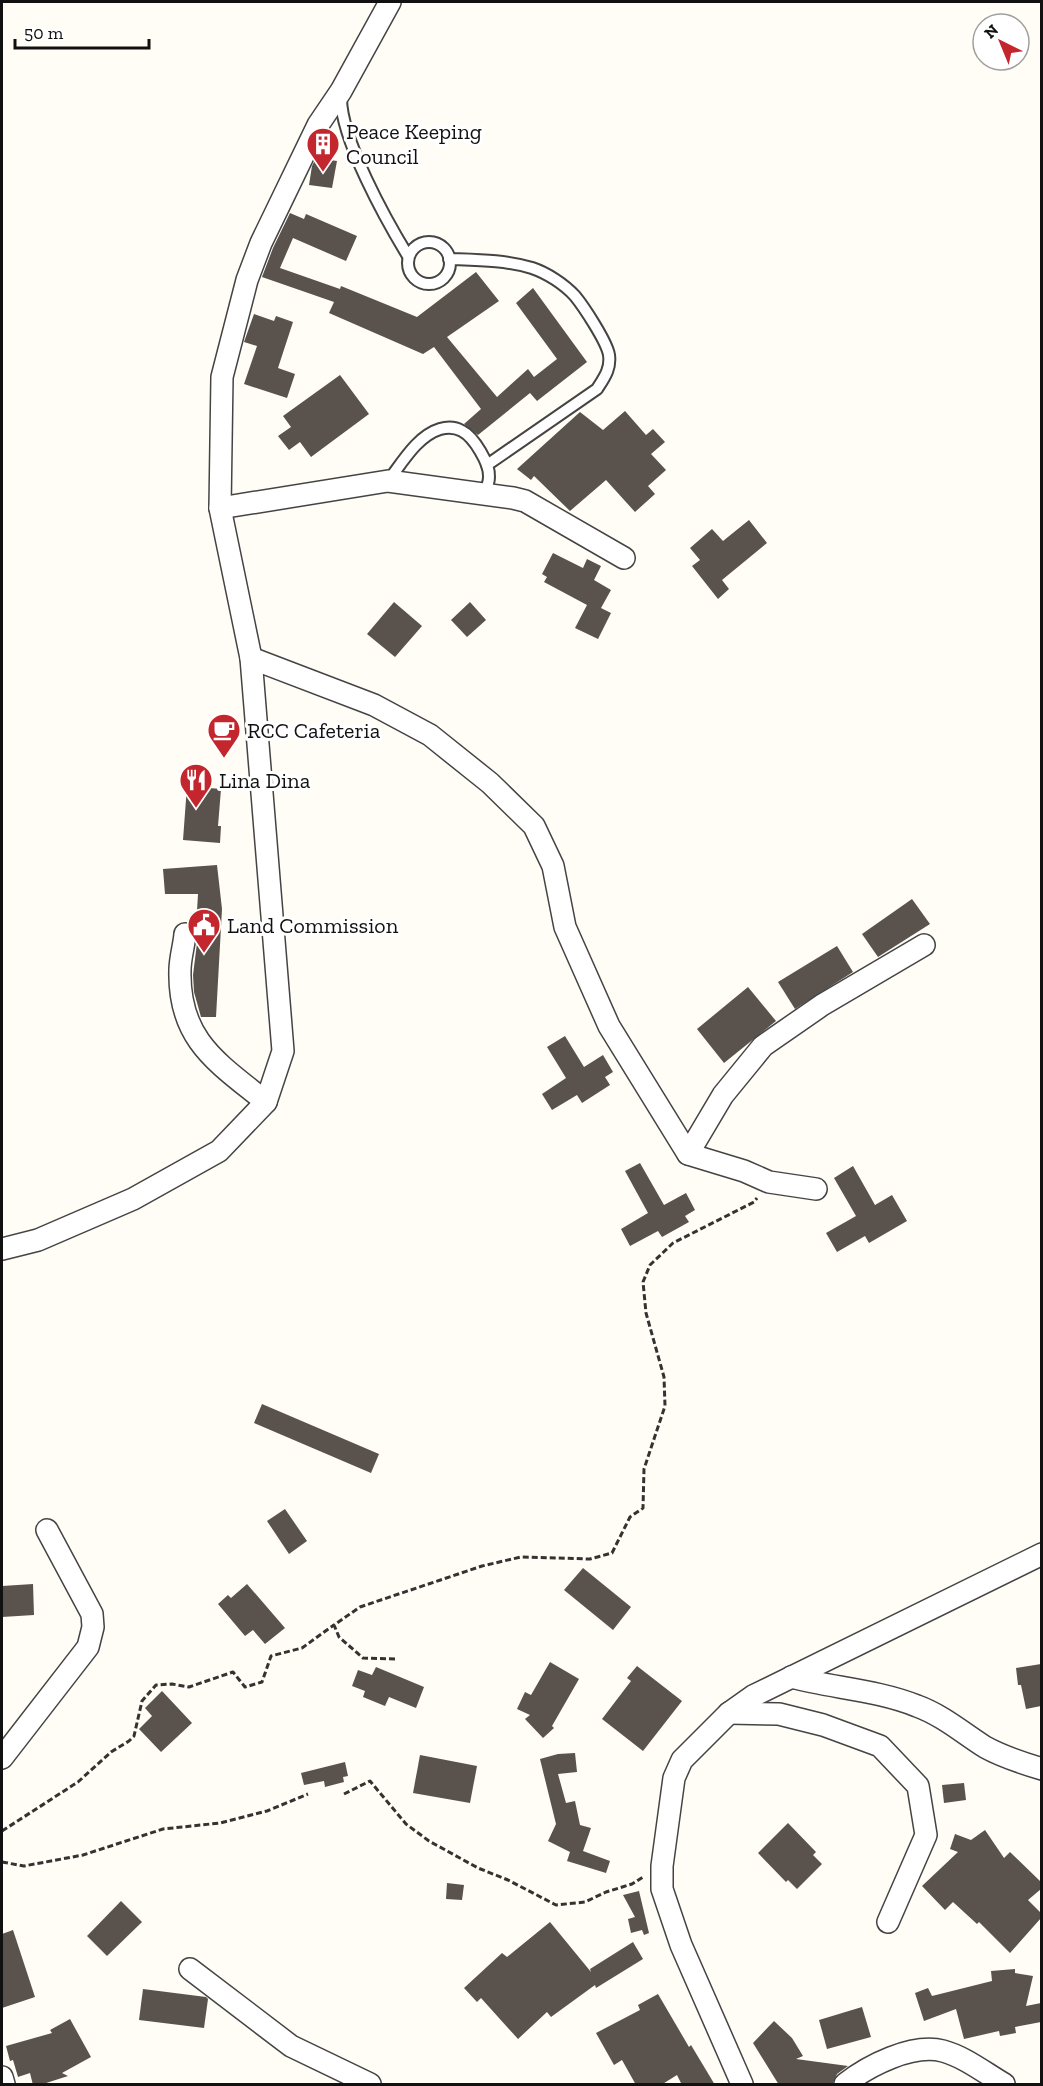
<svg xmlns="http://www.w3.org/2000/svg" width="1043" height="2086" font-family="'Zilla Slab',serif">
<rect width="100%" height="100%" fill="#fffdf5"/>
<!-- building -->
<g fill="#5a524d">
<polygon points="316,158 337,161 332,188 309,185 312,166"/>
<polygon points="290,213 304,219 306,214 357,236 346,261 293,238 280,268 340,289 341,286 417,317 476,272 499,301 447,337 497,397 528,369 534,377 557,359 516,303 533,288 587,362 537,401 530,393 478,435 464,424 481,409 434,347 423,354 329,313 334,302 262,277 273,248"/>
<polygon points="254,314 274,321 276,316 293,322 278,368 295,374 287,398 244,384 257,346 244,342"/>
<polygon points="340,375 369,414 311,457 300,442 289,450 278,436 291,427 283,416"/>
<polygon points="625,411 646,435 653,429 665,442 651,454 666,470 648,486 655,494 635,512 606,480 570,511 534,476 531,480 517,469 580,412 603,430"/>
<polygon points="749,520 767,543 722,580 729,589 718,599 692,566 700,560 690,548 712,529 723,541"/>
<polygon points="553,553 583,568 587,559 601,566 594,580 611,590 601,608 611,613 598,639 575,628 587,605 544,582 547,577 542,574"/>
<polygon points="394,602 422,626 395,657 367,634"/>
<polygon points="470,602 486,620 467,637 451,620"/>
<polygon points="187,786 221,789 218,826 221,826 220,843 183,840"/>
<polygon points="217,865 222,909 216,1017 201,1017 194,992 193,975 198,935 196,928 198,894 165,894 163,869"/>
<polygon points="912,899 930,924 878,957 862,934"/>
<polygon points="837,946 853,972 795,1009 778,982"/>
<polygon points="748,987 776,1021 724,1063 697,1029"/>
<polygon points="565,1036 584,1067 603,1055 613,1072 605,1077 610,1085 582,1103 577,1095 552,1110 542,1094 566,1078 547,1047"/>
<polygon points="640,1163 664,1205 686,1193 695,1210 685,1216 689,1222 662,1237 658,1231 630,1246 621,1229 648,1213 625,1171"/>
<polygon points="853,1166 875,1205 892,1195 907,1221 869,1243 865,1236 837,1252 826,1233 856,1216 834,1178"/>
<polygon points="262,1404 379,1454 371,1473 254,1423"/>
<polygon points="285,1509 307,1541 289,1554 267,1521"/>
<polygon points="583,1568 631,1607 613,1630 564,1590"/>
<polygon points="33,1584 34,1615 2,1617 2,1586"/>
<polygon points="247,1584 285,1628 265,1644 253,1630 245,1636 218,1604 228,1595 231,1598"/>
<polygon points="550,1662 579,1679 552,1726 554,1728 543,1738 525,1719 530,1715 517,1709 525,1692 531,1695"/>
<polygon points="1041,1664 1041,1706 1026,1709 1021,1685 1018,1685 1016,1668"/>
<polygon points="637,1666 682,1701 643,1751 602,1719 631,1681 627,1678"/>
<polygon points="376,1667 424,1687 416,1708 389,1697 385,1706 363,1697 365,1691 352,1686 358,1670 372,1675"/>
<polygon points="162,1691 192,1723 161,1752 139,1729 152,1716 145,1708"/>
<polygon points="575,1753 577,1772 558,1774 566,1803 575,1801 580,1825 591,1828 583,1851 610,1861 606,1873 567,1861 570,1852 548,1841 556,1824 540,1759 558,1754"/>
<polygon points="420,1755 477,1766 470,1803 413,1793"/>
<polygon points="345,1762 348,1776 343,1777 344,1782 325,1787 324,1781 304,1785 301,1773"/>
<polygon points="964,1783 966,1800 944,1803 942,1785"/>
<polygon points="788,1823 816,1852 813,1855 822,1864 797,1889 788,1880 786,1882 758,1853"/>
<polygon points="985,1830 1004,1858 1010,1852 1041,1882 1041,1889 1028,1900 1041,1913 1041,1918 1010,1953 979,1922 977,1924 953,1902 945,1910 922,1886 958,1852 950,1849 955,1834 971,1840"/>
<polygon points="447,1883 464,1885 462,1900 446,1899"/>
<polygon points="639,1891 649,1933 644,1935 642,1930 631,1933 628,1919 635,1917 623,1895"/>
<polygon points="121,1901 142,1922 107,1956 87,1936"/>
<polygon points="550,1922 591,1972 590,1969 633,1942 643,1959 596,1988 595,1985 551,2017 547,2012 518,2039 481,1998 477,2002 464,1988 502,1953 507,1957"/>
<polygon points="13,1930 35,1997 2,2008 2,1934"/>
<polygon points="1015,1969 1015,1973 1033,1976 1026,2006 1041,2003 1041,2022 1015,2027 1016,2033 1000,2036 999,2031 964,2039 956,2009 924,2021 915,1993 928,1988 932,1996 992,1981 991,1971"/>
<polygon points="143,1989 206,1997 208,1999 204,2028 139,2020"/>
<polygon points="658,1994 689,2047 691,2045 715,2085 682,2085 677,2075 661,2085 636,2085 622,2060 614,2065 596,2033 640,2010 638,2005"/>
<polygon points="862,2007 871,2037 827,2049 819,2020"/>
<polygon points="70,2019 91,2057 62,2073 68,2076 40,2085 33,2085 30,2073 18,2077 13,2060 10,2061 6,2046 52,2033 50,2030"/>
<polygon points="774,2021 792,2038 803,2056 796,2059 848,2066 837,2074 832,2085 779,2085 753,2043"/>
</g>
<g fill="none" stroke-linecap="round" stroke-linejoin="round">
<!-- service casing -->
<g stroke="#444" stroke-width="14">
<g id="service">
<path d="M341,98C341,139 386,220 408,256"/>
<circle cx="429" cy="263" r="21"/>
<path d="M449,259C476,260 506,260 532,268C547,273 564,284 575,296C584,307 607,342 609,355C611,369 604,378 597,389L487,465"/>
<path d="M388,481C402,463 417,436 440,429C447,427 455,427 462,431C474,437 490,464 489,477C489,483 486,490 484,495"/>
</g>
</g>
<!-- minor casing -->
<g stroke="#444" stroke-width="24">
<g id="minor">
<polyline points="220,508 388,481 513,498 525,501 624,558"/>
<polyline points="251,658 374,705 430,735 490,783 534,826 553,866 565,927 609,1026 688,1154 744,1171 769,1182 816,1189"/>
<path d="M185,934C184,946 180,958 180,970C178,1040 218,1063 266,1102"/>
<polyline points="688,1154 723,1095 763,1046 822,1005 924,945"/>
<polyline points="2,1249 38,1240 133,1199 219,1151 266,1102 283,1051 251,658 220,508 222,377 247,280 261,243 318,125 341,91 390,2"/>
<path d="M791,1677C833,1688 877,1690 917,1706C942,1715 963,1733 985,1747C1003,1757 1022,1763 1042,1769"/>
<polyline points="729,1713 779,1714 823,1725 880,1746 918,1786 926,1835 888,1922"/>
<polyline points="2,1758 88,1647 93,1627 92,1614 47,1530"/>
<polyline points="190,1969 291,2046 370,2084"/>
<polyline points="2,2077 4,2084"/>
<polyline points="742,2084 681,1945 662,1889 662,1866 674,1778 682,1760 729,1713 753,1696 1042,1554"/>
<path d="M845,2084C868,2066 912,2043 943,2051C965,2057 985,2073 1004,2084"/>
</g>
</g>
<!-- path -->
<g stroke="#333" stroke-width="3" stroke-dasharray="6 3" stroke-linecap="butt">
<polyline points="395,1659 363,1658 339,1637 334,1625 360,1607 482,1566 521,1557 590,1559 612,1553 630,1517 643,1508 644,1469 665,1406 664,1377 646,1313 643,1282 650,1265 673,1243 754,1202 757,1198"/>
<polyline points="344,1794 370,1781 406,1824 429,1841 478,1868 508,1880 556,1905 585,1902 606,1892 632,1884 643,1877"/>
<polyline points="2,1831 78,1782 111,1752 129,1741 134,1736 142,1701 156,1685 172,1684 189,1687 233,1672 245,1687 262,1682 271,1656 302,1648 334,1625"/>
<polyline points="2,1862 24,1866 83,1855 163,1829 220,1823 267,1811 308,1794"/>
</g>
<!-- service -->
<use href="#service" stroke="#fff" stroke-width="10"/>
<!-- minor -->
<use href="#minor" stroke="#fff" stroke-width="21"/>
</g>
<!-- icons -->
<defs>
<g id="building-pin" transform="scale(1.725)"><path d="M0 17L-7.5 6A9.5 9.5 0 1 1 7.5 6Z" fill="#c4262e" stroke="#fff"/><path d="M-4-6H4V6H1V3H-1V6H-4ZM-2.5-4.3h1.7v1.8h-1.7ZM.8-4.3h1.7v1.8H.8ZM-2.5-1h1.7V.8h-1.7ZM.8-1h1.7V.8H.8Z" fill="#fff"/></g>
<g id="cafe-pin" transform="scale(1.725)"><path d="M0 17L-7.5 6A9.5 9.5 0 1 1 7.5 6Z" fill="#c4262e" stroke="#fff"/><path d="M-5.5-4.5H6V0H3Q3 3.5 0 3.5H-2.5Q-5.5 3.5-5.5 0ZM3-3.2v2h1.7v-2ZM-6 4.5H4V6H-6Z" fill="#fff"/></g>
<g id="restaurant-pin" transform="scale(1.725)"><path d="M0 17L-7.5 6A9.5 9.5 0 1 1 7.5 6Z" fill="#c4262e" stroke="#fff"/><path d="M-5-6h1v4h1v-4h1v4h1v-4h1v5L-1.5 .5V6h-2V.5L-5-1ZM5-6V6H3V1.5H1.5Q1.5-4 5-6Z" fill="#fff"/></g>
<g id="civic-pin" transform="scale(1.725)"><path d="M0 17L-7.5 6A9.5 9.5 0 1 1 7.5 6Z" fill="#c4262e" stroke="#fff"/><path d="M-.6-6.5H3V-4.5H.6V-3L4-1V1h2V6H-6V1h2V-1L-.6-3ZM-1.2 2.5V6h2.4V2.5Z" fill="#fff"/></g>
</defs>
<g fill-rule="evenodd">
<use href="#building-pin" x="323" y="144"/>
<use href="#cafe-pin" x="224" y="730"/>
<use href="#restaurant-pin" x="196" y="780"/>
<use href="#civic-pin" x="204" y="925"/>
</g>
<g text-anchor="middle" stroke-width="6" stroke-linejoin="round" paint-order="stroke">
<!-- poi labels -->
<g font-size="22" fill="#111" stroke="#fff" text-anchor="start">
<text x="346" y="139">Peace Keeping<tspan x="346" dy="25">Council</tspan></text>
<text x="247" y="738">RCC Cafeteria</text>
<text x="219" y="788">Lina Dina</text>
<text x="227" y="933">Land Commission</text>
</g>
</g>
<!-- border -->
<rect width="1043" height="2086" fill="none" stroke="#111111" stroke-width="6"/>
<!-- north arrow -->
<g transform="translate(1001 42) rotate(317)"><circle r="28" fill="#ffffff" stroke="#a0a0a0" stroke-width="1.5"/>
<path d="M0-4.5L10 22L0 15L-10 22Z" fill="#c4262e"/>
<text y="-9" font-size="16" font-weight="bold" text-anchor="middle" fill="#111111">N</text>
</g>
<!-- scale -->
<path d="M15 39v9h134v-9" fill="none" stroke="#111111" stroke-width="3"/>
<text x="24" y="39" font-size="18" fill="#111111" stroke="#ffffff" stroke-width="4.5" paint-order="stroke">50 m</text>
</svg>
